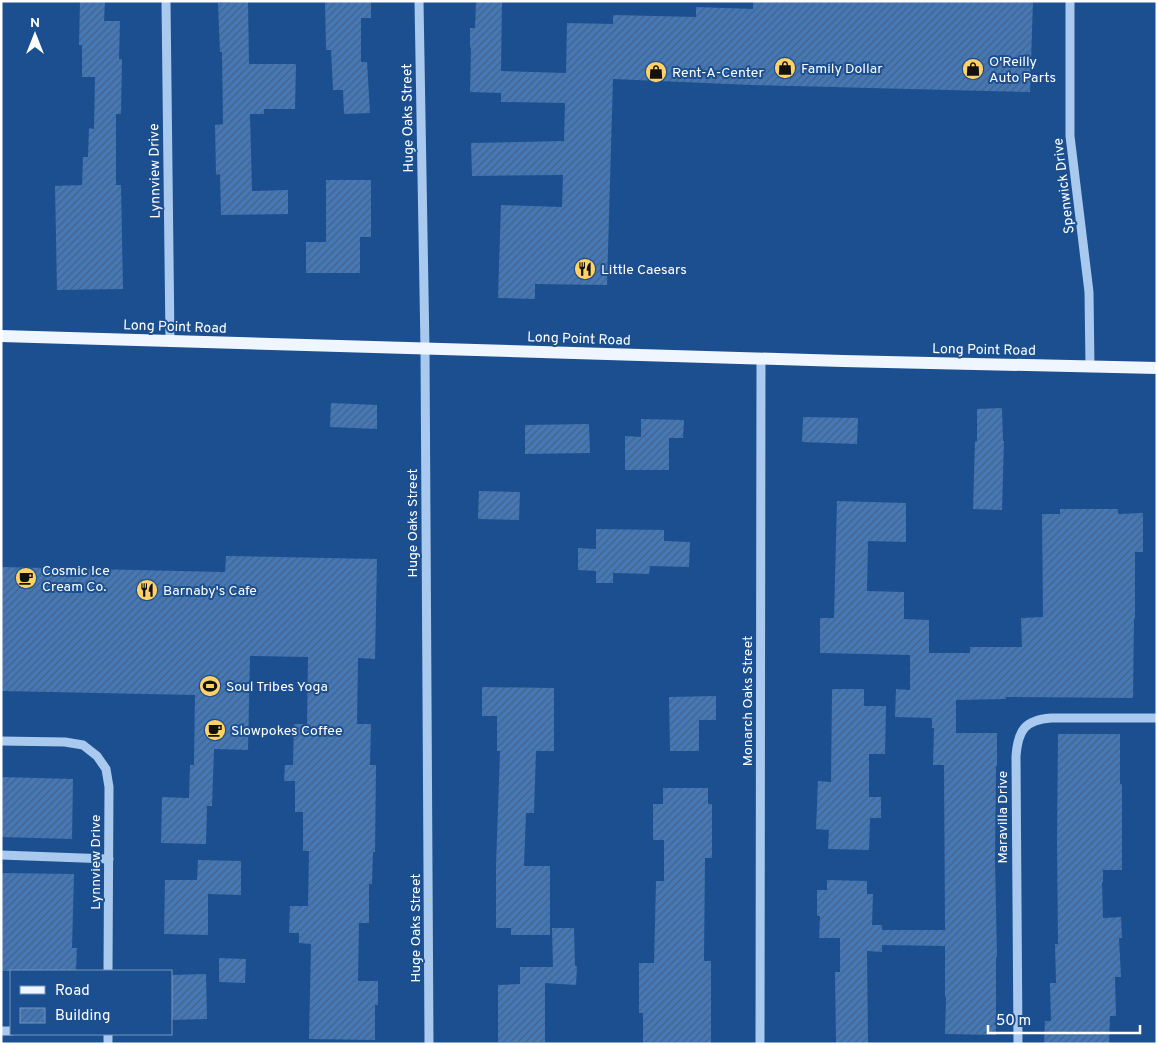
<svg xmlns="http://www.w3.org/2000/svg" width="1158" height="1045" font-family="Overpass,sans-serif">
<defs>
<pattern id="building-hatch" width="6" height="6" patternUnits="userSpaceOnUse" patternTransform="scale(1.25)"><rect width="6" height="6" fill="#4478b7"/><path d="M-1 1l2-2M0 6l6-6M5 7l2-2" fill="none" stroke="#486282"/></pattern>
</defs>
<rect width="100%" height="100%" fill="#1b4f8f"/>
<!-- building -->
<g fill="url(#building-hatch)">
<polygon points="80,1 105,1 104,21 120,21 119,59 122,59 121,114 116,114 116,185 121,185 123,289 57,290 55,186 82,185 83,157 88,157 89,128 94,129 95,77 82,77 82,45 79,45"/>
<polygon points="325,1 371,1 371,18 361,18 361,62 367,62 370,113 344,114 343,90 333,90 331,50 326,50"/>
<polygon points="476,1 502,1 501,71 566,73 567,23 613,24 613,15 696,17 696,7 753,9 753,1 1033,1 1030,92 751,85 613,79 607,285 535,284 535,299 498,298 501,205 562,207 563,175 472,176 471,143 564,141 565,103 501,102 501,93 470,92 471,48 470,48 470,28 475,28"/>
<polygon points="248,2 249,64 296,64 295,109 264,109 264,114 250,114 252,191 288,190 288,214 221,215 220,174 216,175 215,125 223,124 222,52 220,52 218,3"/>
<polygon points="326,180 371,180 371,237 360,237 360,273 306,273 306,242 326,242"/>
<polygon points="331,403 377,405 377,429 330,427"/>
<polygon points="1002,408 1003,441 1004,441 1002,510 973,509 975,441 977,441 977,409"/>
<polygon points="803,417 858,418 857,444 802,442"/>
<polygon points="641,419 684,420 683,438 669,438 669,470 625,470 625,436 641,437"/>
<polygon points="589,424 590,453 525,454 525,425"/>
<polygon points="479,491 520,492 519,520 478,519"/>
<polygon points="837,501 906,503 906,542 868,541 867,591 904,592 904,619 929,620 929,653 970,653 970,647 1022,647 1021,618 1043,617 1042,514 1060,514 1060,509 1118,509 1118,514 1143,513 1143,552 1135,552 1135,618 1134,618 1133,698 1006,697 1006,699 956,700 956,733 997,733 997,766 996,766 995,860 997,957 996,957 996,1035 945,1034 946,997 945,997 945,946 882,945 882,952 867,951 868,1044 836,1044 835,972 840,972 840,938 819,938 820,916 817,916 817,890 827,890 827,880 867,881 867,894 873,894 872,925 882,925 882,930 945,930 944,765 933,765 934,728 932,728 932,718 895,717 896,689 910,690 910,655 820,653 820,618 834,618"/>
<polygon points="596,529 664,530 664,541 690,542 689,567 650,566 649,574 613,573 613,583 596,583 596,571 578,570 578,548 596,549"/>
<polygon points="226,556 377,559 375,659 358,658 357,724 371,724 370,765 376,765 375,852 373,852 372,884 369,884 369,923 359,923 358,981 378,981 378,1005 375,1005 375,1040 309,1039 311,944 299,943 299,933 289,933 290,906 308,906 309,851 303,851 303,812 295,812 295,781 284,781 285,765 293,765 294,724 307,724 308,657 250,656 248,750 214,749 212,806 207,806 206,844 161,843 162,797 189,798 190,765 194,765 195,695 1,691 1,567 225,572"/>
<polygon points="482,687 554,688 554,751 536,751 534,813 526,813 524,866 550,866 550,935 511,935 511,928 496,928 496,866 500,751 497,751 497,716 482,716"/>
<polygon points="832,689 864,689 864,706 886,706 885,754 869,754 869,797 881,797 881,818 870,818 869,850 828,849 829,830 816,829 818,781 831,782"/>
<polygon points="716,696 716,720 699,720 699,751 670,751 669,697"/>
<polygon points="1058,734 1120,734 1120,784 1122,784 1122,870 1103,870 1103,882 1102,882 1103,918 1121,917 1122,938 1119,938 1121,977 1115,977 1116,1016 1110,1016 1109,1044 1044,1044 1045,1021 1051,1021 1050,983 1056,983 1055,944 1058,944 1057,844"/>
<polygon points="1,777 73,779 72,839 1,837"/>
<polygon points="663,788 708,788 708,804 712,804 712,858 705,858 704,961 711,961 711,1044 643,1044 643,1013 639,1013 639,963 654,963 656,881 664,881 664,840 653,840 653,804 663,804"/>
<polygon points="198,860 241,861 241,895 208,894 208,935 164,934 165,880 197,880"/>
<polygon points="1,873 74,874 72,948 77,948 76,971 1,971"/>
<polygon points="552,928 574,928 575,966 577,966 576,985 545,983 545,1042 498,1042 498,985 520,984 520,967 553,967"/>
<polygon points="219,958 246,959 245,983 219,982"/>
<polygon points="206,974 207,1019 171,1020 171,975"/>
</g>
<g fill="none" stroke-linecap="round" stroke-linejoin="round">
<!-- minor -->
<g stroke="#a9c9ee" stroke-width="9">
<polyline points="166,1 170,341"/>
<polyline points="419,1 425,349 429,1044"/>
<polyline points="1070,1 1070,136 1089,292 1090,367"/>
<polyline points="1,741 65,742 83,745 97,756 106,769 109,787 108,971"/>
<polyline points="1,855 109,859"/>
<polyline points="1,1031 11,1031"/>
<polyline points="108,1034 108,1044"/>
<polyline points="760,1044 761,358"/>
<path d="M1018,1044L1016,756C1018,730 1025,720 1051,718H1157"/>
</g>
<!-- major -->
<polyline stroke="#f0f6ff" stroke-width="12" points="1,336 843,361 1157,368"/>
</g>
<!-- icons -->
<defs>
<g id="shop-disc" transform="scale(1.125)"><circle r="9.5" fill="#ffd166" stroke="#1b4f8f"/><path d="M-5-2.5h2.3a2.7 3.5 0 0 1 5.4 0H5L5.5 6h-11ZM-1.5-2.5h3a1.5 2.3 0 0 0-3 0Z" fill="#111"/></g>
<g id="restaurant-disc" transform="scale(1.125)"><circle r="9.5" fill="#ffd166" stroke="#1b4f8f"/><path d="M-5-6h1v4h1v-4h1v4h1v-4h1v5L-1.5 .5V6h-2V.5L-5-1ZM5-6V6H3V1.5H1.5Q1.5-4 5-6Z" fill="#111"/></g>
<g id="cafe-disc" transform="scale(1.125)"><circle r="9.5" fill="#ffd166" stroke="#1b4f8f"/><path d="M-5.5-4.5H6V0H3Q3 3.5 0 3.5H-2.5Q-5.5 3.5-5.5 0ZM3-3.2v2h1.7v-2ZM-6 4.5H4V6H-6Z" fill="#111"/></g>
<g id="stadium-disc" transform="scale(1.125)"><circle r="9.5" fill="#ffd166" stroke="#1b4f8f"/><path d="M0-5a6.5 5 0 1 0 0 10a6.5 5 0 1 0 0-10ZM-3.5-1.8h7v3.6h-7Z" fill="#111"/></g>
</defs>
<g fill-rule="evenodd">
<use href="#shop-disc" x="785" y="68"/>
<use href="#shop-disc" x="973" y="69"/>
<use href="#shop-disc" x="656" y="72"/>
<use href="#restaurant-disc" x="585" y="269"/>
<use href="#cafe-disc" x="26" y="578"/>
<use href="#restaurant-disc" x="147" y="590"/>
<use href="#stadium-disc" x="210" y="686"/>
<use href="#cafe-disc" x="215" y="730"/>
</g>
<g text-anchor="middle" stroke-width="4" stroke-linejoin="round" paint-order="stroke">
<!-- poi labels -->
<g font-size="14" fill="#fff" stroke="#1b4f8f" text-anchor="start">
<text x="989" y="66">O'Reilly<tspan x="989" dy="16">Auto Parts</tspan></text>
<text x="801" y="73">Family Dollar</text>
<text x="672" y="77">Rent-A-Center</text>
<text x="601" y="274">Little Caesars</text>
<text x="42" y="575">Cosmic Ice<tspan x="42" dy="16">Cream Co.</tspan></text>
<text x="163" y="595">Barnaby's Cafe</text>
<text x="226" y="691">Soul Tribes Yoga</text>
<text x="231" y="735">Slowpokes Coffee</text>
</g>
<!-- street labels -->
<g font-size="14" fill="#fff" stroke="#1b4f8f">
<text transform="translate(407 118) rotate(-91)" y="5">Huge Oaks Street</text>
<text transform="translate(154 171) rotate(-91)" y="5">Lynnview Drive</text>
<text transform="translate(1063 186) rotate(-97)" y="5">Spenwick Drive</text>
<text transform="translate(175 326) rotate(2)" y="5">Long Point Road</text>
<text transform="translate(579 338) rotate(2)" y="5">Long Point Road</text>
<text transform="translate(984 349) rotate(1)" y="5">Long Point Road</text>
<text transform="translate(412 523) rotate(-90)" y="5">Huge Oaks Street</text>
<text transform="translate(747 701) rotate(-90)" y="5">Monarch Oaks Street</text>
<text transform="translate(1002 817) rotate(-90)" y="5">Maravilla Drive</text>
<text transform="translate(95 862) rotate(-90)" y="5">Lynnview Drive</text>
<text transform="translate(415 928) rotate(-90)" y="5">Huge Oaks Street</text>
</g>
</g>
<!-- border -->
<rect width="1158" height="1045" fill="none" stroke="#ffffff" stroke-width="5"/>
<!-- legend -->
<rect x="10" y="970" width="162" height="65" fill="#1b4f8f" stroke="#7695bc"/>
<rect x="20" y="986" width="25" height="8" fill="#f0f6ff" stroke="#7695bc"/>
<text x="55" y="995" font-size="15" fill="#ffffff">Road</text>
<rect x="20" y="1008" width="25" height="15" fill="url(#building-hatch)" stroke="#7695bc"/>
<text x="55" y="1020" font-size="15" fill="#ffffff">Building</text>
<!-- north arrow -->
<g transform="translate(35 35)" stroke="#1b4f8f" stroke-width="4" paint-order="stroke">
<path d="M0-4L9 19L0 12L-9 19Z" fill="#ffffff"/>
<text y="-8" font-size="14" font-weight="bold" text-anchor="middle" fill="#ffffff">N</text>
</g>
<!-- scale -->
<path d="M988 1025v8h152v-8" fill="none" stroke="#ffffff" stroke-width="2.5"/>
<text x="996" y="1025" font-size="15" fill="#ffffff" stroke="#1b4f8f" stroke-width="4" paint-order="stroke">50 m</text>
</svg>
